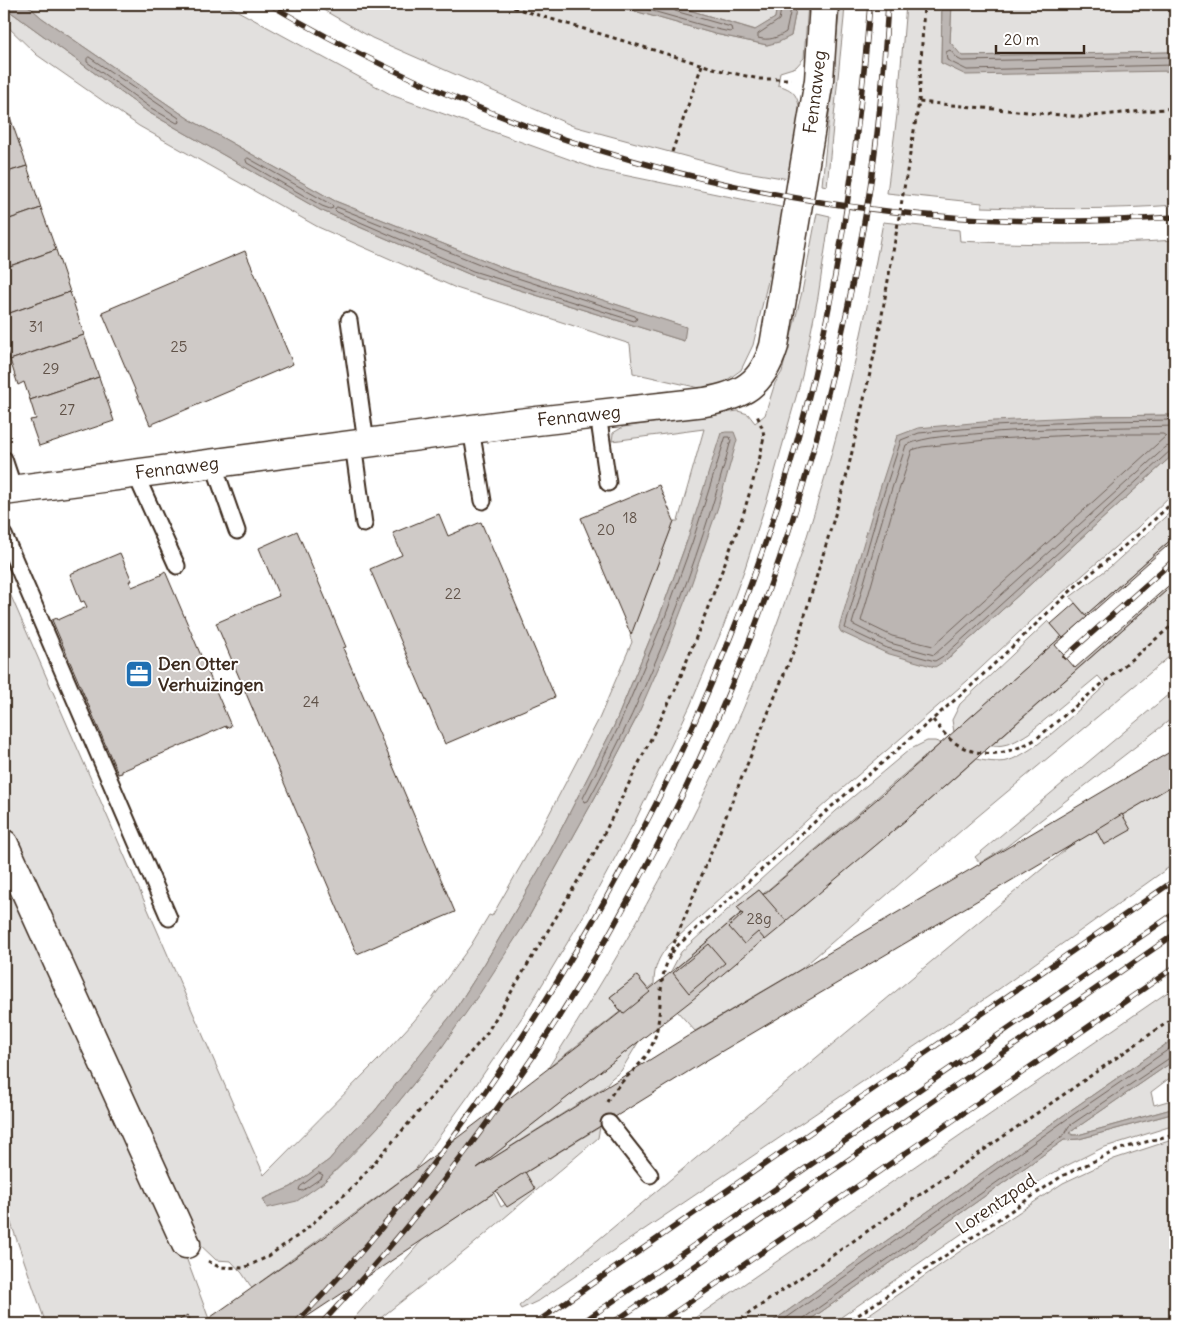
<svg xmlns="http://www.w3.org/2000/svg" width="1179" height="1328" font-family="Delius,sans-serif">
<rect width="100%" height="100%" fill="#fff"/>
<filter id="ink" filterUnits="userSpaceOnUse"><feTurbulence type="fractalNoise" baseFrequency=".02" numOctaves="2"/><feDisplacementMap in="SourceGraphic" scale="10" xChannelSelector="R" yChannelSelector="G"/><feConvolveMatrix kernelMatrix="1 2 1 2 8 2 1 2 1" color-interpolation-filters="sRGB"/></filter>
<g filter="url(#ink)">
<!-- green -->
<g fill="#e2e0de" stroke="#8e857e" fill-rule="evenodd">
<polygon points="26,4 225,4 394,96 599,170 785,208 753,345 741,370 723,383 704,389 633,373 630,344 456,288 318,227 139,126 37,55 4,23 4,7 148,112 320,210 471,275 684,341 685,327 504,268 335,201 189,119 42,18"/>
<path d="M313,4H610L715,34L767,45L791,36L797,4H808L804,58L796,67L780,72L778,85C784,87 791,89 795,95C806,111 798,160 795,180L740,171L573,126L372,38Z"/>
<polygon points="669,4 777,4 775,18 756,30"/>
<polygon points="840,4 845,4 844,18 827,186 822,185"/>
<path d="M906,4H942L941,63L1172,71L1175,68V205C1111,210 1047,209 982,207V203L887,193L897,115Z"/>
<polygon points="952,4 1175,4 1175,56 1171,52 961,56 950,42"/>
<path d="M817,213L830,216L818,297L802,376L767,500L745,568L722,630L690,706L636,819L584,915L525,1013L467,1098L415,1170L252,1288L242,1273L231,1261L216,1260L195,1240L4,824V580L264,1175L379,1059L414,1021L432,999L471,945L489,915L492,916L535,841L599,719L632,642L630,636L674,521H678L704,429L612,441L613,433L623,427L738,411L748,414L755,423L765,415L775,383L782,372L802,292ZM687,541L637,717L599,790L526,922L435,1057L379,1126L348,1159L324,1182L263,1199L291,1187L329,1160L354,1130L374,1112L453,1013L485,963L551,849L614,726L660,615Z"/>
<path d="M883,222L959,230L960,241C1032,245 1103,245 1175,240V415L1096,416L948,659L1175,453V491L1137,528L1045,608L967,681L828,801L668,946C658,958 654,968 654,984L648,989L637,976L610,997L621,1011L548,1068C627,946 698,818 754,683C814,535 856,379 883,222Z"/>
<polygon points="1175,508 1175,536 1086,615 1070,597 1110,567"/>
<path d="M1175,583V652L977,817L801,969L695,1031L677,1011L919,809L976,759C985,761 997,763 1007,761C1036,753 1082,706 1106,685L1098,676L1029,733C1015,742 1008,746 991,746Z"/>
<polygon points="1048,621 1062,636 954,732 952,720 960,704"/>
<polygon points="1175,689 1175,716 1006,847 980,863 975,857"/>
<polygon points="927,741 935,741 941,743 763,894 759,890 737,907 742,912 670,973 681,952 836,811 909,750"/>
<polygon points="1175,784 1175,863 992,994 540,1300 521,1309 519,1306 1072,844"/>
<polygon points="4,875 187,1260 209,1319 201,1324 46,1324 4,1203"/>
<polygon points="1175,987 1175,1038 1071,1110 769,1324 686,1324"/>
<polygon points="639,1041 621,1071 612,1078 603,1088 477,1168"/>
<polygon points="1175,1060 1175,1074 1151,1092 1154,1105 1175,1099 1175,1108 1078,1135 1073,1135 1069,1133"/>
<polygon points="1175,1113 1175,1125 1102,1148 1060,1169 1025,1190 831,1324 804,1324 1064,1140 1079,1139"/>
<polygon points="600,1127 598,1138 469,1248 373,1324 349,1324 424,1238 494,1193 501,1207 528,1190 520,1176"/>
<polygon points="1175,1139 1175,1324 855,1324 959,1252 1063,1183 1114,1159"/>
</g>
<!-- water -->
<g fill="#bcb6b3" stroke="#887e77">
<polygon points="4,4 26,4 42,18 189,119 335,201 504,268 686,327 684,341 471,275 320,210 148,112 4,7"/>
<polygon points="610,4 669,4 755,30 775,18 777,4 797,4 791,36 779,42 767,45 715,34"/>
<polygon points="942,4 952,4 950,42 962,56 1171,52 1175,56 1175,68 1172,71 966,75 941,63"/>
<polygon points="1175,415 1175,453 948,659 935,667 886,653 841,632 839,628 874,507 897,436 918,428 994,421 1096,416"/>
<polygon points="726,432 734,432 737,440 718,507 690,588 667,648 637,717 599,790 526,922 480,993 435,1057 379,1126 324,1182 297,1201 267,1208 263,1199 291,1187 329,1160 354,1130 374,1112 424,1049 453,1013 485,963 551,849 614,726 660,615 687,541 721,433"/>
<polygon points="1175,1038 1175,1060 1069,1133 1073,1135 1078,1135 1175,1108 1175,1113 1079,1139 1064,1140 804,1324 769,1324 1071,1110"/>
</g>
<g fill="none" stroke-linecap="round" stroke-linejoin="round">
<!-- shore -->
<g stroke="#6f625a" stroke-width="1">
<polyline points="628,4 716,29 730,32 732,31 731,27 675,11 672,8 671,4"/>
<path d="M782,4L779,20L758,34V38C769,41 777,38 786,32L792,4"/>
<polygon points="89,57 179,118 180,122 177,123 151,108 87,62 87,59"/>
<polyline points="1175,59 1168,57 962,61 958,59 950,50 946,52 947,60 967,70 1175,65"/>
<polygon points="248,158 332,205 333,208 330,209 322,206 247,163 246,160"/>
<polygon points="337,207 502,273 635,316 637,319 634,321 473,271 337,212 335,210"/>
<polyline points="1175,420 1096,421 994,426 919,433 901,440 879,508 845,628 887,648 935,661 945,655 1170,451 1175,450"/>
<path d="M1175,426C1108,428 1041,427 974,434C951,436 928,436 906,445L885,510L852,624L890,643L934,655L1166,447L1175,444"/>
<polygon points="1097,434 1163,434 1166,436 933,646 892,636 861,621 892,512 912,450 922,447 995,439"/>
<path d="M726,437H730L731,440C698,565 650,688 588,801L584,802L583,798L618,728L665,617L692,543Z"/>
<polygon points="319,1173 323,1175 321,1178 302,1191 299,1190 300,1187"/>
<polyline points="778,1324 1074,1114 1175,1045"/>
<polyline points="802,1324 804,1318 1064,1135 1069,1126 1171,1057 1175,1056"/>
</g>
</g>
<!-- building -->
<g fill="#cfcac7" stroke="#3b2a1e">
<polygon points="4,98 12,123 4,126"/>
<polygon points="12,123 27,166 4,173 4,126"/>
<polygon points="27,166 41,208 4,221 4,173"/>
<polygon points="41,208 56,250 4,268 4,221"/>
<polygon points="56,250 70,292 4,315 4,268"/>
<polygon points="245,251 293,364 150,425 102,312"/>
<polygon points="70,292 84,335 10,360 4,343 4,335 7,334 4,324 4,315"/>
<polygon points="84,335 99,377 30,400 24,382 18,385 10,360"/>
<polygon points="99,377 114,421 39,446 30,420 36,419 30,400"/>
<polygon points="659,485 674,521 631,635 581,518"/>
<polygon points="439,514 448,536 481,522 555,697 445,744 370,569 402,555 393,533"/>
<polygon points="297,531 346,647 343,648 455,912 357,954 216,623 279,596 259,548"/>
<polygon points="1175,536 1175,539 1055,645 1075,668 1175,580 1175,583 919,809 692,1000 477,1168 691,1034 1175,749 1175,784 707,1060 510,1182 296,1324 201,1324 336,1229 423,1164 579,1045 670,973 896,783"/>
<polygon points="120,553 132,581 129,581 132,587 161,575 161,574 165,571 231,726 226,728 226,726 122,771 122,773 118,774 52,620 57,618 58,620 87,607 84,601 81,602 70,574"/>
<polygon points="1075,603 1087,617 1063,638 1051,624"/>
<polygon points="1122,814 1131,830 1104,845 1096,830"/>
<polygon points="759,890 787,922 765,940 758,932 744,944 729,927 743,914 737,907"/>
<polygon points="709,944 725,963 689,993 673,973"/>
<polygon points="637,976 650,992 623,1014 610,997"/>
<polygon points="525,1172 535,1189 507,1207 496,1191"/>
<polygon points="187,1315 194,1324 174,1324"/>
</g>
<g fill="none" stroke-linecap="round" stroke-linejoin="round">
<!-- service casing -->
<g stroke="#3b2a1e" stroke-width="19">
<g id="service">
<polyline points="349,320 366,443"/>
<polyline points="598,414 608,483"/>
<polyline points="471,429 483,501"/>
<polyline points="353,444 364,524"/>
<polyline points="4,459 14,489"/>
<polyline points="213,463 237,531"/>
<polyline points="135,473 177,566"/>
<polyline points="4,535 169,918"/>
<polyline points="609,1123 650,1175"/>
</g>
</g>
<!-- minor casing -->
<g stroke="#3b2a1e" stroke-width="31">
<g id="minor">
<path d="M4,491L510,424L705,402C743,395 762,385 774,346L819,80L824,4"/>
<polyline points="4,844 186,1244"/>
</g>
</g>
<!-- path -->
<g stroke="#3b2a1e" stroke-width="3" stroke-dasharray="4 4" stroke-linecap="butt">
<polyline points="506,4 518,9 723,71 760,79 791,79"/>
<polyline points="919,102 924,4"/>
<polyline points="672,152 702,65"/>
<path d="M933,720C938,726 944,734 951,740C978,761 1009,755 1036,739L1175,623"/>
<polyline points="668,958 796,645 846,478 878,338 919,102 1082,117 1175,108"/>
<path d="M607,1102C620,1077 644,1068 654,1040C665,1007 654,976 676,947L831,807L971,686L1077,585L1140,533L1175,500"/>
<polyline points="208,1261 219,1267 244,1268 267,1257 303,1232 352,1188 485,1036 595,852 676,688 714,592 743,515 759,461 764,437 763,430 757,415"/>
<polyline points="734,1324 1175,1017"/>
<polyline points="845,1324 1062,1176 1120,1149 1175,1134"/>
</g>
<!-- service -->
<use href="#service" stroke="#fff" stroke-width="15"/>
<!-- minor -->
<use href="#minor" stroke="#fff" stroke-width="28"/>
<!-- rail casing -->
<g stroke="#3b2a1e" stroke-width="5.5">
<g id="rail">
<path d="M269,4C541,165 861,240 1175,217"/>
<polyline points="1065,657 1175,559"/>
<path d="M295,1324C405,1211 498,1083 578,947C683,769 765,577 814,376C843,253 860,129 870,4"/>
<path d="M321,1324C542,1088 708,798 802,489C831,392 852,294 869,194C879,131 884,67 888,4"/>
<polyline points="534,1324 1175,880"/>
<polyline points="580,1324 1175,913"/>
<polyline points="611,1324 1175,934"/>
<polyline points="658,1324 1175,967"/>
</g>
</g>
<!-- rail -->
<use href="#rail" stroke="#fff" stroke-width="4" stroke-dasharray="11" stroke-linecap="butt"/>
</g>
</g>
<!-- icons -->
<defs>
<g id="office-square" transform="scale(1.4375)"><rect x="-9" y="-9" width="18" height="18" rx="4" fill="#1f6fb2" stroke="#fff"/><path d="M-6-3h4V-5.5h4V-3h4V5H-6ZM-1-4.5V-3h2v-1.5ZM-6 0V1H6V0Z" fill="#fff"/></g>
</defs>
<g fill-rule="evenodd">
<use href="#office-square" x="139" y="674"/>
</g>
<g text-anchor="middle" stroke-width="4" stroke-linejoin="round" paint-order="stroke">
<!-- number labels -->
<g font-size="15" fill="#605248">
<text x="36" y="332">31</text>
<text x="179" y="352">25</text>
<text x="51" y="374">29</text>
<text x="67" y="415">27</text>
<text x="630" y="523">18</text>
<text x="606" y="535">20</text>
<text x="453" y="599">22</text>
<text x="311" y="707">24</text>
<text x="759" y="924">28g</text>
</g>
<!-- street labels -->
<g font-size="18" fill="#3b2a1e" stroke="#fff">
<text transform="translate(815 92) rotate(-83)" y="6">Fennaweg</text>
<text transform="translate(579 416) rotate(-6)" y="6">Fennaweg</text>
<text transform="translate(177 468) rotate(-7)" y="6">Fennaweg</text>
<text transform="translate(996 1204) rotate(-34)" y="6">Lorentzpad</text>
</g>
<!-- poi labels -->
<g font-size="18" font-weight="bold" fill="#3b2a1e" stroke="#fff" text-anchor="start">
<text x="158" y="670">Den Otter<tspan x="158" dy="21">Verhuizingen</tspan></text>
</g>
</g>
<!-- margin -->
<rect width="1179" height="1328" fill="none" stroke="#fff" stroke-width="20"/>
<rect x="10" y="10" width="1159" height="1308" fill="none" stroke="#3b2a1e" stroke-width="2" filter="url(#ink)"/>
<!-- scale -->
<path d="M996 45v8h88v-8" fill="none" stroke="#3b2a1e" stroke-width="2.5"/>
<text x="1004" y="45" font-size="15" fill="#3b2a1e" stroke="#ffffff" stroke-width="4" paint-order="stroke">20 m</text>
</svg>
